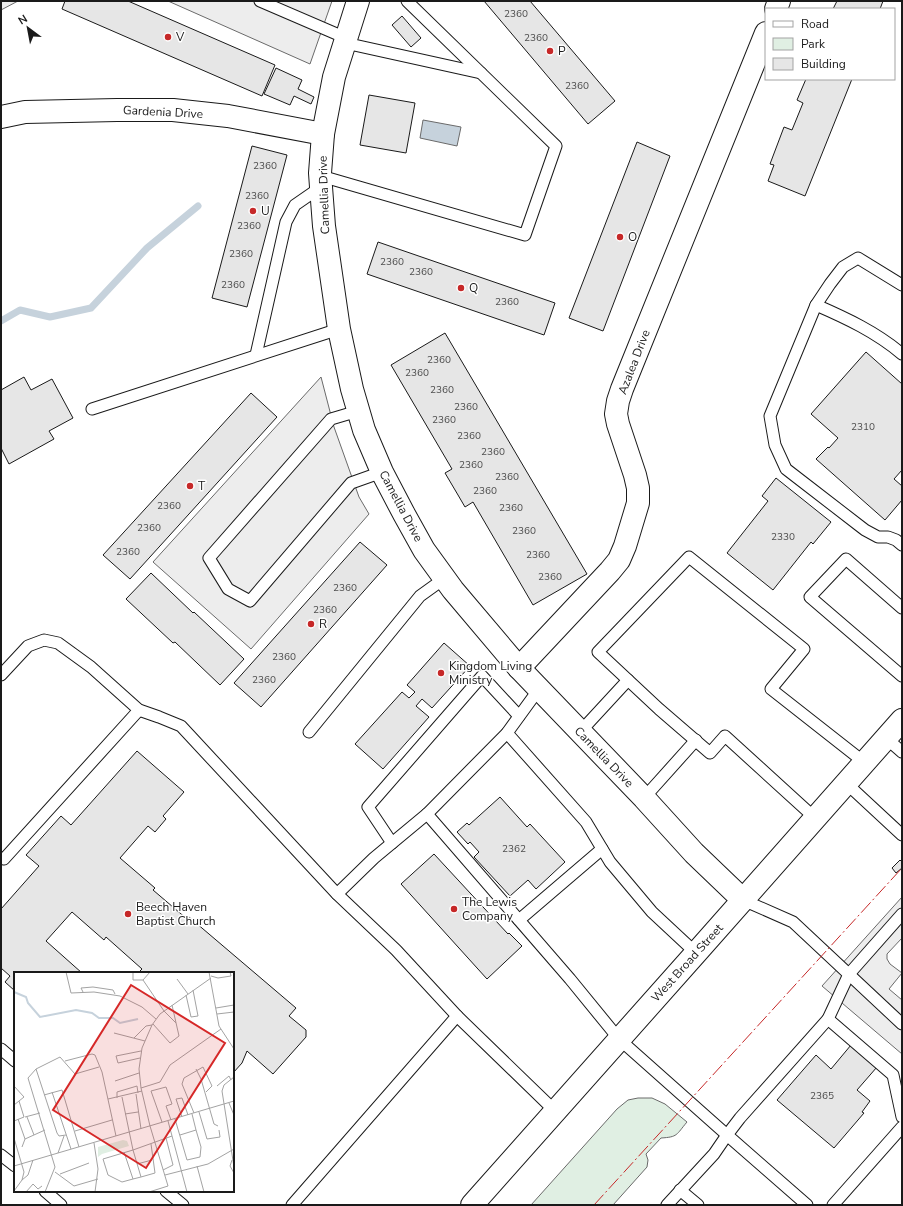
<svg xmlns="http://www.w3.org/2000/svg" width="903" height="1206" font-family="'Nunito Sans',sans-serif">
<rect width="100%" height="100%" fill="#fff"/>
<!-- green -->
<path fill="#e0efe3" stroke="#6a6a6a" d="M638,1098H652L665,1104L687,1122C676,1135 678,1137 661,1138L646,1154L648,1160L647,1167L613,1205H531L617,1109L628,1100Z"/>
<!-- parking -->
<g fill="#ededed" stroke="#6a6a6a">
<polygon points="1,1 18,1 1,10"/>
<polygon points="168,1 332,1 310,64"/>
<polygon points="321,377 334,427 359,497 369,514 251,649 153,562"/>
<polygon points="902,897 902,938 887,954 887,959 890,964 902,973 889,989 902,1000 902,1054 822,986"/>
</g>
<!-- water -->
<polygon fill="#c6d2dc" stroke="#6a6a6a" points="423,120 461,127 457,146 420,138"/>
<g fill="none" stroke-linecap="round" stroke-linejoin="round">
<!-- stream -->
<polyline stroke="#c6d2dc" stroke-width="7" points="1,321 20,310 50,317 91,308 147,248 198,206"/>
</g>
<!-- building -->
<g fill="#e6e6e6" stroke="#1a1a1a">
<polygon points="65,1 128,1 275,65 262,96 62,9"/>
<polygon points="484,1 530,1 615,101 588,124"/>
<polygon points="837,1 883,1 880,9 833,9"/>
<polygon points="402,16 421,38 411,47 392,25"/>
<polygon points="276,68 302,80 298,89 314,97 311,104 294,96 290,105 264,94"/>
<polygon points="806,79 852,79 805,196 768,181 774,165 770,164 784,127 792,130 803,103 797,100"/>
<polygon points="369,95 415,103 406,153 360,145"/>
<polygon points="637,142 670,156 603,331 569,318"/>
<polygon points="252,146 287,155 247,307 212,298"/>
<polygon points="378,242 555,303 544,335 367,274"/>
<polygon points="445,333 587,574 533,605 473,502 465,507 458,495 445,473 452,469 391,365"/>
<polygon points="866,352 902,384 902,470 894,479 902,486 902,500 885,520 816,459 828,447 829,448 838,438 811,414"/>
<polygon points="24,377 31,390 52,379 73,418 49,431 54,439 9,464 1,448 1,390"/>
<polygon points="251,393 277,417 130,579 103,555"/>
<polygon points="776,478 831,522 813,544 811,542 773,590 727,553 768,501 762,496"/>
<polygon points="360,542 387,565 261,707 234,683"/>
<polygon points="151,573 193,613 194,612 244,659 220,685 175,642 173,643 126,599"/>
<polygon points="444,643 470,666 432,708 422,699 416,706 429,717 383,769 355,744 402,692 409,698 415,692 407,685"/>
<polygon points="137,751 184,792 163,816 166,819 155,832 148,826 120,858 155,888 153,890 187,919 189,917 296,1008 289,1016 306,1030 306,1037 273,1074 247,1051 242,1063 233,1073 233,973 138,973 142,969 106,937 104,940 72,912 46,941 82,973 15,973 15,991 5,982 10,976 1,968 1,909 39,866 26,855 61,816 71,825"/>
<polygon points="500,797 527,827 530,824 565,862 536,889 528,880 510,896 474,857 479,852 470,842 468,844 457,832 467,823 469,825"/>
<polygon points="434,854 508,934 509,933 522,946 487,979 401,884"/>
<polygon points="900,860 902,862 902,868 896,873 892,868"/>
<polygon points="851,1045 877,1067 857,1090 870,1101 862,1112 864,1113 834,1148 777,1100 816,1055 831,1069"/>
</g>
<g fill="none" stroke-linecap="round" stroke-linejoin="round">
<!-- service casing -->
<g stroke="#1a1a1a" stroke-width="13">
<g id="service">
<polyline points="260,1 346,38"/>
<polyline points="345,43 481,73"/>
<polyline points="321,176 525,235 556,146 407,1"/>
<polyline points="902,285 858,258 843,267 830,284 816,305 770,416 775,445 786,469 865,530 878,537 888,537 896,540 902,545"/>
<path d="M816,305C846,318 876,332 902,354"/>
<polyline points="256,355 286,222 295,205 321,187"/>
<polyline points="92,409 339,329"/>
<polyline points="358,411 331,419 209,558 228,589 250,601 351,483 382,472"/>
<polyline points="902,608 846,559 810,597 902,676"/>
<polyline points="1,675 28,646 44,640 58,643 91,667 139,710 159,717 181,726 337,894 396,950 457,1016 555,1111"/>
<polyline points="309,732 420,596 445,578"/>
<polyline points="580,732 628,680"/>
<polyline points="507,733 586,822 610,862 652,912 696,953"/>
<polyline points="886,738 902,752"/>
<polyline points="846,783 902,835"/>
<polyline points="644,798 696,740"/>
<polyline points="427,814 570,979 619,1039 727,1135 740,1118 828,1019 849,974 902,914"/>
<polyline points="815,818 725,736 710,753 659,709 598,652 689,557 804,649 771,689 864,762"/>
<polyline points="392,843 368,807 482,676 519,716"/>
<polyline points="1,858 4,859 139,710"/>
<polyline points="337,894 374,858 427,814 507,733 539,689"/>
<polyline points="743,900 793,922 902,1024"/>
<polyline points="519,920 602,849"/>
<polyline points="828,1019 893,1075 902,1117"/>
<polyline points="1,1049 15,1061"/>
<polyline points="1,1155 15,1166"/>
<polyline points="680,1190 698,1205"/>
<polyline points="45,1191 61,1205"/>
<polyline points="166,1191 183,1205"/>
<polyline points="292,1205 457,1016"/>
<polyline points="667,1205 714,1154 727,1135 807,1205"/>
<polyline points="833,1205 902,1127"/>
</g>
</g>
<!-- minor casing -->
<g stroke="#1a1a1a" stroke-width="24">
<g id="minor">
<polyline points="358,1 334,77 323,134 320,173 321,187 324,226 339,329 352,389 364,430 382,472 404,514 424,550 453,590 519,668 644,798 694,853 743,900"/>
<polyline points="776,9 779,1"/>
<polyline points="1,117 25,112 117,110 173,110 228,116 323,134"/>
<polyline points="519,668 610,571 619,560 625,546 638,503 638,488 635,475 618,424 616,414 618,401 622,389 766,33"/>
</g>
</g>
<!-- primary casing -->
<g stroke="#1a1a1a" stroke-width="24">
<polyline id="primary" points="472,1205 696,953 902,720"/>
</g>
<!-- service -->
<use href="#service" stroke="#fff" stroke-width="11"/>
<!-- minor -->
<use href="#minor" stroke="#fff" stroke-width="22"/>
<!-- primary -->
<use href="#primary" stroke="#fff" stroke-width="22"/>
<!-- power -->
<polyline stroke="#c62828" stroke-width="1" stroke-dasharray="14 3 2 3" stroke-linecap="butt" points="594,1205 902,868"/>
</g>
<!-- markers -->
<g fill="#c62828" stroke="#fff" stroke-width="1.5">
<circle cx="168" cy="37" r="4"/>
<circle cx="550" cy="51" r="4"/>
<circle cx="253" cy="211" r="4"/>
<circle cx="620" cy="237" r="4"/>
<circle cx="461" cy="288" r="4"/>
<circle cx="190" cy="486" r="4"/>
<circle cx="311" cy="624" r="4"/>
<circle cx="441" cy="673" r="4"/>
<circle cx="454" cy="909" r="4"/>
<circle cx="128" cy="914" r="4"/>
</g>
<g text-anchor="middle" stroke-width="3" stroke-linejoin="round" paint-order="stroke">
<!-- number labels -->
<g font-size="10" fill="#4d4d4d">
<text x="516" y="17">2360</text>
<text x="536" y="41">2360</text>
<text x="577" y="89">2360</text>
<text x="265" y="169">2360</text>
<text x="257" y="199">2360</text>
<text x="249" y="229">2360</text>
<text x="241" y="257">2360</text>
<text x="392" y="265">2360</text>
<text x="421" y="275">2360</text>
<text x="233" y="288">2360</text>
<text x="507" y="305">2360</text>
<text x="439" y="363">2360</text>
<text x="417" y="376">2360</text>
<text x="442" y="393">2360</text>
<text x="466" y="410">2360</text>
<text x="444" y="423">2360</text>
<text x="863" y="430">2310</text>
<text x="469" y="439">2360</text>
<text x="493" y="455">2360</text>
<text x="471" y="468">2360</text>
<text x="507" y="480">2360</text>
<text x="485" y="494">2360</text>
<text x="169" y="509">2360</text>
<text x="511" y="511">2360</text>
<text x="149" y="531">2360</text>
<text x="524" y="534">2360</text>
<text x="783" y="540">2330</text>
<text x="128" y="555">2360</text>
<text x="538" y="558">2360</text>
<text x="550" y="580">2360</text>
<text x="345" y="591">2360</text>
<text x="325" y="613">2360</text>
<text x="284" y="660">2360</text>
<text x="264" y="683">2360</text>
<text x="514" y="852">2362</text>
<text x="822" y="1099">2365</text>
</g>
<!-- poi labels -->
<g font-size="12" fill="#1a1a1a" stroke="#fff" text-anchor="start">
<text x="176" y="41">V</text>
<text x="558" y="55">P</text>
<text x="261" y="215">U</text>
<text x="628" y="241">O</text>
<text x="469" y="292">Q</text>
<text x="198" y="490">T</text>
<text x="319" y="628">R</text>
<text x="449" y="670">Kingdom Living<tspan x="449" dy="14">Ministry</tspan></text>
<text x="462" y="906">The Lewis<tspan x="462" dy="14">Company</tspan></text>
<text x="136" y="911">Beech Haven<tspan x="136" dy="14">Baptist Church</tspan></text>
</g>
<!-- street labels -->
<g font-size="12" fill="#1a1a1a" stroke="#fff">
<text transform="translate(163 112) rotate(3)" y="4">Gardenia Drive</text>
<text transform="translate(324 195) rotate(-92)" y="4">Camellia Drive</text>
<text transform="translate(634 362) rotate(-69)" y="4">Azalea Drive</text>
<text transform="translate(401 506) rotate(62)" y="4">Camellia Drive</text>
<text transform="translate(604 757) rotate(46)" y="4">Camellia Drive</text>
<text transform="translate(687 963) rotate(-48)" y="4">West Broad Street</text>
</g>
</g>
<!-- overview -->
<g transform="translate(14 972)">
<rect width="220" height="220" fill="#fff"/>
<path d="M109,168L113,169L115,174L88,182L84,185V175Z" fill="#e0efe3"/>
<path fill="none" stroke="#c6d2dc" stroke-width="2" d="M0,20L12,25L14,31L26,45L62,38L78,41L85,46H99L106,51L124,47"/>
<path fill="none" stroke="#a3a3a3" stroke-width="1" d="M52,0L57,21L80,20L106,24L128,35L142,47M119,0V8H129L136,0M195,0L205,54L220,77M197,4L204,6L217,4L216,0M163,7L174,22M129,8L150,39M69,20L67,16L79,15L99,18L101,22M172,23L177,45L184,44L179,18M202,36L220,33M150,39L162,51M203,42L220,40M139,52L156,71L165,64L158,33M100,61L131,69M120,66L132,54L138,53M126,86L104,91L102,84L127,79M51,89L78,82L81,83L88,100L102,164M22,97L46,85L61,102L85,95M182,97L187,107L200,152L204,154M220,105L210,113L208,119L220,195M101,109L125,101M0,114L10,125L0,133M203,114L215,104L217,108M127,116L146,110L156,93L207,57M38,120L57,177M122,122L127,157M30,123L48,118L65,175M108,125L119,178L158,164M103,126V120L123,114L124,121M94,127L128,119M215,131L220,143M185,140L193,167L206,165L205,158M180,141L168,112L170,106L189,95L198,114L192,120M111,142L124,140M11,145L26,141M13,145L20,163M168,145L162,127L168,126L174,143M4,147L11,167M161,147L173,188L186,185L187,175L182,158M0,149L10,145L5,129M154,149L173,220M148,150L137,119L152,115L158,132L152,134L157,148M61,159L98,148M166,163L182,158L178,142M0,166L10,200L8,208L0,219M80,171L84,197L81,220M8,175L11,167L31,158M110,180L119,207M44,181L50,164M218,188L216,194L220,201M123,192L138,188M0,194L220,129M183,194L190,220M149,198L159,193L152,166M41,200L60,214L84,207M46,202L75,191M151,203L194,192L220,177M127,205L119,178L89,187L94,203L108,210L119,207L127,205L141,201L137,172M8,208L14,203L19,188M12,220L19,212L24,217L28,214M31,220L41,195L14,106L22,97L43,161L45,164L52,163M135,220L154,214L136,154L127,116L125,97L128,76L138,53L146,42L197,6"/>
<path fill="#d62828" fill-opacity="0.15" stroke="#d62828" stroke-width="2" d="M117,13L211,71L132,196L39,138Z"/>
<rect width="220" height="220" fill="none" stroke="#1a1a1a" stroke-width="2"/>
</g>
<!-- border -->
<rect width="903" height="1206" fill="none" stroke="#1a1a1a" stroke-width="4"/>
<!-- legend -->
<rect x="765" y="8" width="130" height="72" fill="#ffffff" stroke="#a3a3a3"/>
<rect x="773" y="21" width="20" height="6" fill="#ffffff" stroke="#a3a3a3"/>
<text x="801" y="28" font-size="12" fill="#1a1a1a">Road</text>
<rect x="773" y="38" width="20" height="12" fill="#e0efe3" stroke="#a3a3a3"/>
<text x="801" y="48" font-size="12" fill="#1a1a1a">Park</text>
<rect x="773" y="58" width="20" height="12" fill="#e6e6e6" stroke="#a3a3a3"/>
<text x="801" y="68" font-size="12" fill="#1a1a1a">Building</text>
<!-- north arrow -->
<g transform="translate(28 28) rotate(328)" stroke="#ffffff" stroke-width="3" paint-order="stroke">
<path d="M0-3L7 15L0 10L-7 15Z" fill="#1a1a1a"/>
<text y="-6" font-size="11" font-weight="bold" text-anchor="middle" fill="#1a1a1a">N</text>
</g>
</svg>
